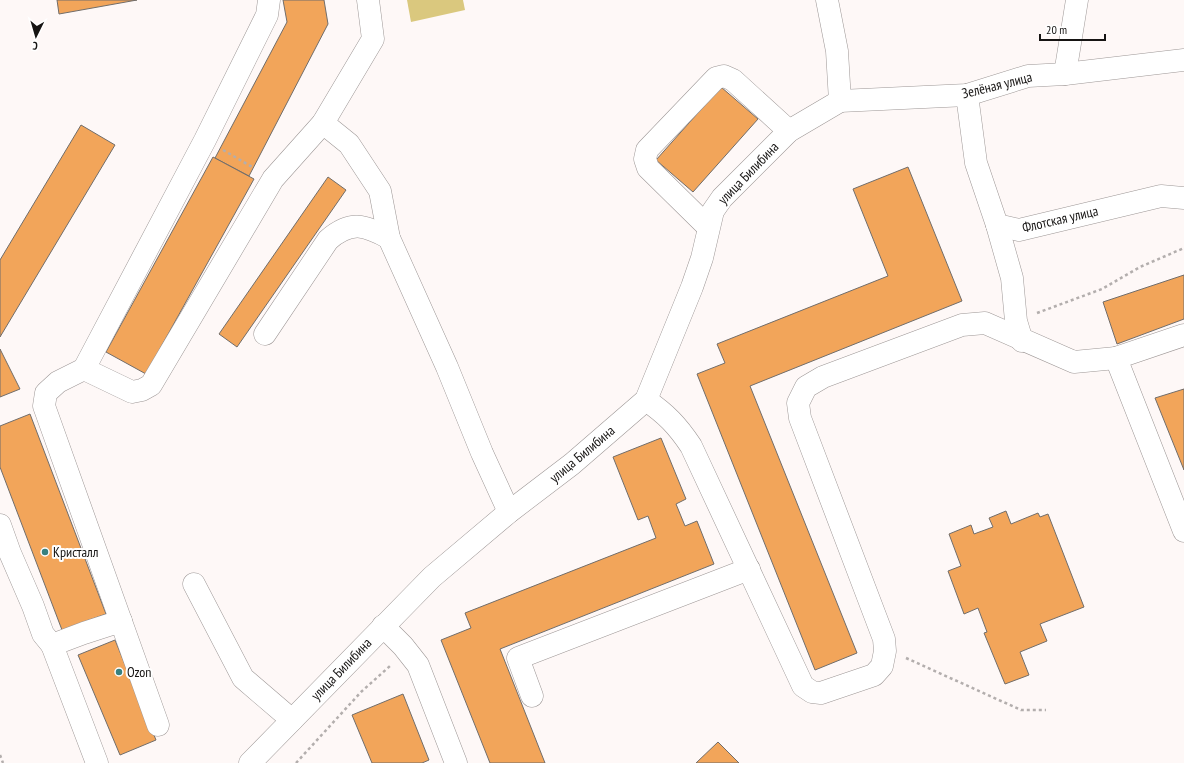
<svg xmlns="http://www.w3.org/2000/svg" width="1184" height="763" font-family="'PT Sans Narrow',sans-serif">
<rect width="100%" height="100%" fill="#fef8f7"/>
<!-- green -->
<polygon fill="#dac87e" points="407,0 463,0 465,10 411,22"/>
<!-- building -->
<g fill="#f2a55a" stroke="#716d6a">
<polygon points="57,0 137,0 59,14"/>
<polygon points="283,0 324,0 328,24 249,176 215,158 287,22"/>
<polygon points="721,87 758,119 693,192 656,160"/>
<polygon points="81,125 115,145 0,337 0,260"/>
<polygon points="213,157 254,179 146,374 106,352"/>
<polygon points="908,167 962,301 750,386 857,653 815,670 697,374 725,363 717,344 888,276 853,189"/>
<polygon points="328,177 346,190 237,347 219,334"/>
<polygon points="1184,275 1184,319 1117,344 1103,302"/>
<polygon points="0,349 20,389 0,397"/>
<polygon points="1184,389 1184,470 1155,398"/>
<polygon points="30,414 106,614 62,630 0,467 0,426"/>
<polygon points="661,438 686,499 676,504 685,526 697,521 714,564 500,649 545,763 490,763 441,640 471,628 465,613 656,538 648,516 638,520 613,457"/>
<polygon points="1006,511 1011,524 1038,513 1040,517 1048,514 1084,607 1040,624 1047,641 1020,652 1029,675 1005,684 984,633 987,632 978,608 964,614 948,571 961,566 949,534 971,525 974,534 993,527 989,518"/>
<polygon points="115,640 156,740 120,755 78,655"/>
<polygon points="403,694 429,760 422,763 372,763 352,715"/>
<polygon points="718,742 739,763 696,763"/>
</g>
<g fill="none" stroke-linecap="round" stroke-linejoin="round">
<!-- minor casing -->
<g stroke="#9d9796" stroke-width="23">
<g id="minor">
<polyline points="827,0 837,51 840,101 967,95 1028,76 1065,74 1184,60"/>
<polyline points="1065,74 1077,0"/>
<polyline points="967,95 976,163 997,225 1019,230 1161,196 1184,198"/>
<polyline points="323,123 349,144 380,191 389,238 447,367 482,453 509,512"/>
<polyline points="997,225 1012,278 1016,321 1022,341"/>
<polyline points="708,227 648,168 645,159 647,150 716,78 724,76 733,80 789,131"/>
<path d="M265,334L328,240C351,220 365,225 389,238"/>
<polyline points="1184,335 1116,358 1184,531"/>
<polyline points="84,369 132,392 142,390 151,385 273,179 323,123 373,39 368,0"/>
<path d="M646,400C666,414 677,425 691,446L803,686L812,692L821,693L874,675L882,666L885,651L884,639L800,418L798,403L806,387L823,377L962,325L985,323L1074,362L1116,358"/>
<polyline points="0,525 10,553 33,606 43,634 52,645 84,633 121,621"/>
<polyline points="194,584 243,678 292,720"/>
<polyline points="383,626 403,646 418,665 456,763"/>
<polyline points="52,645 97,763"/>
<polyline points="532,696 518,658 749,569"/>
<polyline points="158,725 44,406 46,393 58,382 84,369 205,140 267,15 269,0"/>
<polyline points="250,763 432,577 509,512 572,464 646,400 692,287 702,258 713,211 722,198 789,131 840,101"/>
</g>
</g>
<!-- path -->
<g stroke="#b3aead" stroke-width="2.5" stroke-dasharray="3 3" stroke-linecap="butt">
<polyline points="223,150 254,168"/>
<polyline points="1037,313 1102,289 1140,267 1184,248"/>
<polyline points="906,658 1021,710 1046,710"/>
<polyline points="0,755 3,763"/>
<polyline points="296,763 361,692 390,666"/>
</g>
<!-- minor -->
<use href="#minor" stroke="#fff" stroke-width="22"/>
</g>
<!-- markers -->
<g fill="#37807f" stroke="#fff" stroke-width="1.5">
<circle cx="45" cy="552" r="4"/>
<circle cx="119" cy="672" r="4"/>
</g>
<g text-anchor="middle" stroke-width="4" stroke-linejoin="round" paint-order="stroke">
<!-- street labels -->
<g font-size="14" fill="#161413" stroke="#fff">
<text transform="translate(997 85) rotate(-14)" y="5">Зелёная улица</text>
<text transform="translate(748 173) rotate(-46)" y="5">улица Билибина</text>
<text transform="translate(1060 219) rotate(-13)" y="5">Флотская улица</text>
<text transform="translate(582 454) rotate(-40)" y="5">улица Билибина</text>
<text transform="translate(341 669) rotate(-46)" y="5">улица Билибина</text>
</g>
<!-- poi labels -->
<g font-size="14" fill="#161413" stroke="#fff" text-anchor="start">
<text x="53" y="557">Кристалл</text>
<text x="127" y="677">Ozon</text>
</g>
</g>
<!-- north arrow -->
<g transform="translate(36 36) rotate(185)" stroke="#ffffff" stroke-width="3" paint-order="stroke">
<path d="M0-3L7 15L0 10L-7 15Z" fill="#161413"/>
<text y="-6" font-size="11" font-weight="bold" text-anchor="middle" fill="#161413">С</text>
</g>
<!-- scale -->
<path d="M1040 34v6h65v-6" fill="none" stroke="#161413" stroke-width="2"/>
<text x="1046" y="34" font-size="12" fill="#161413" stroke="#ffffff" stroke-width="3" paint-order="stroke">20 m</text>
</svg>
